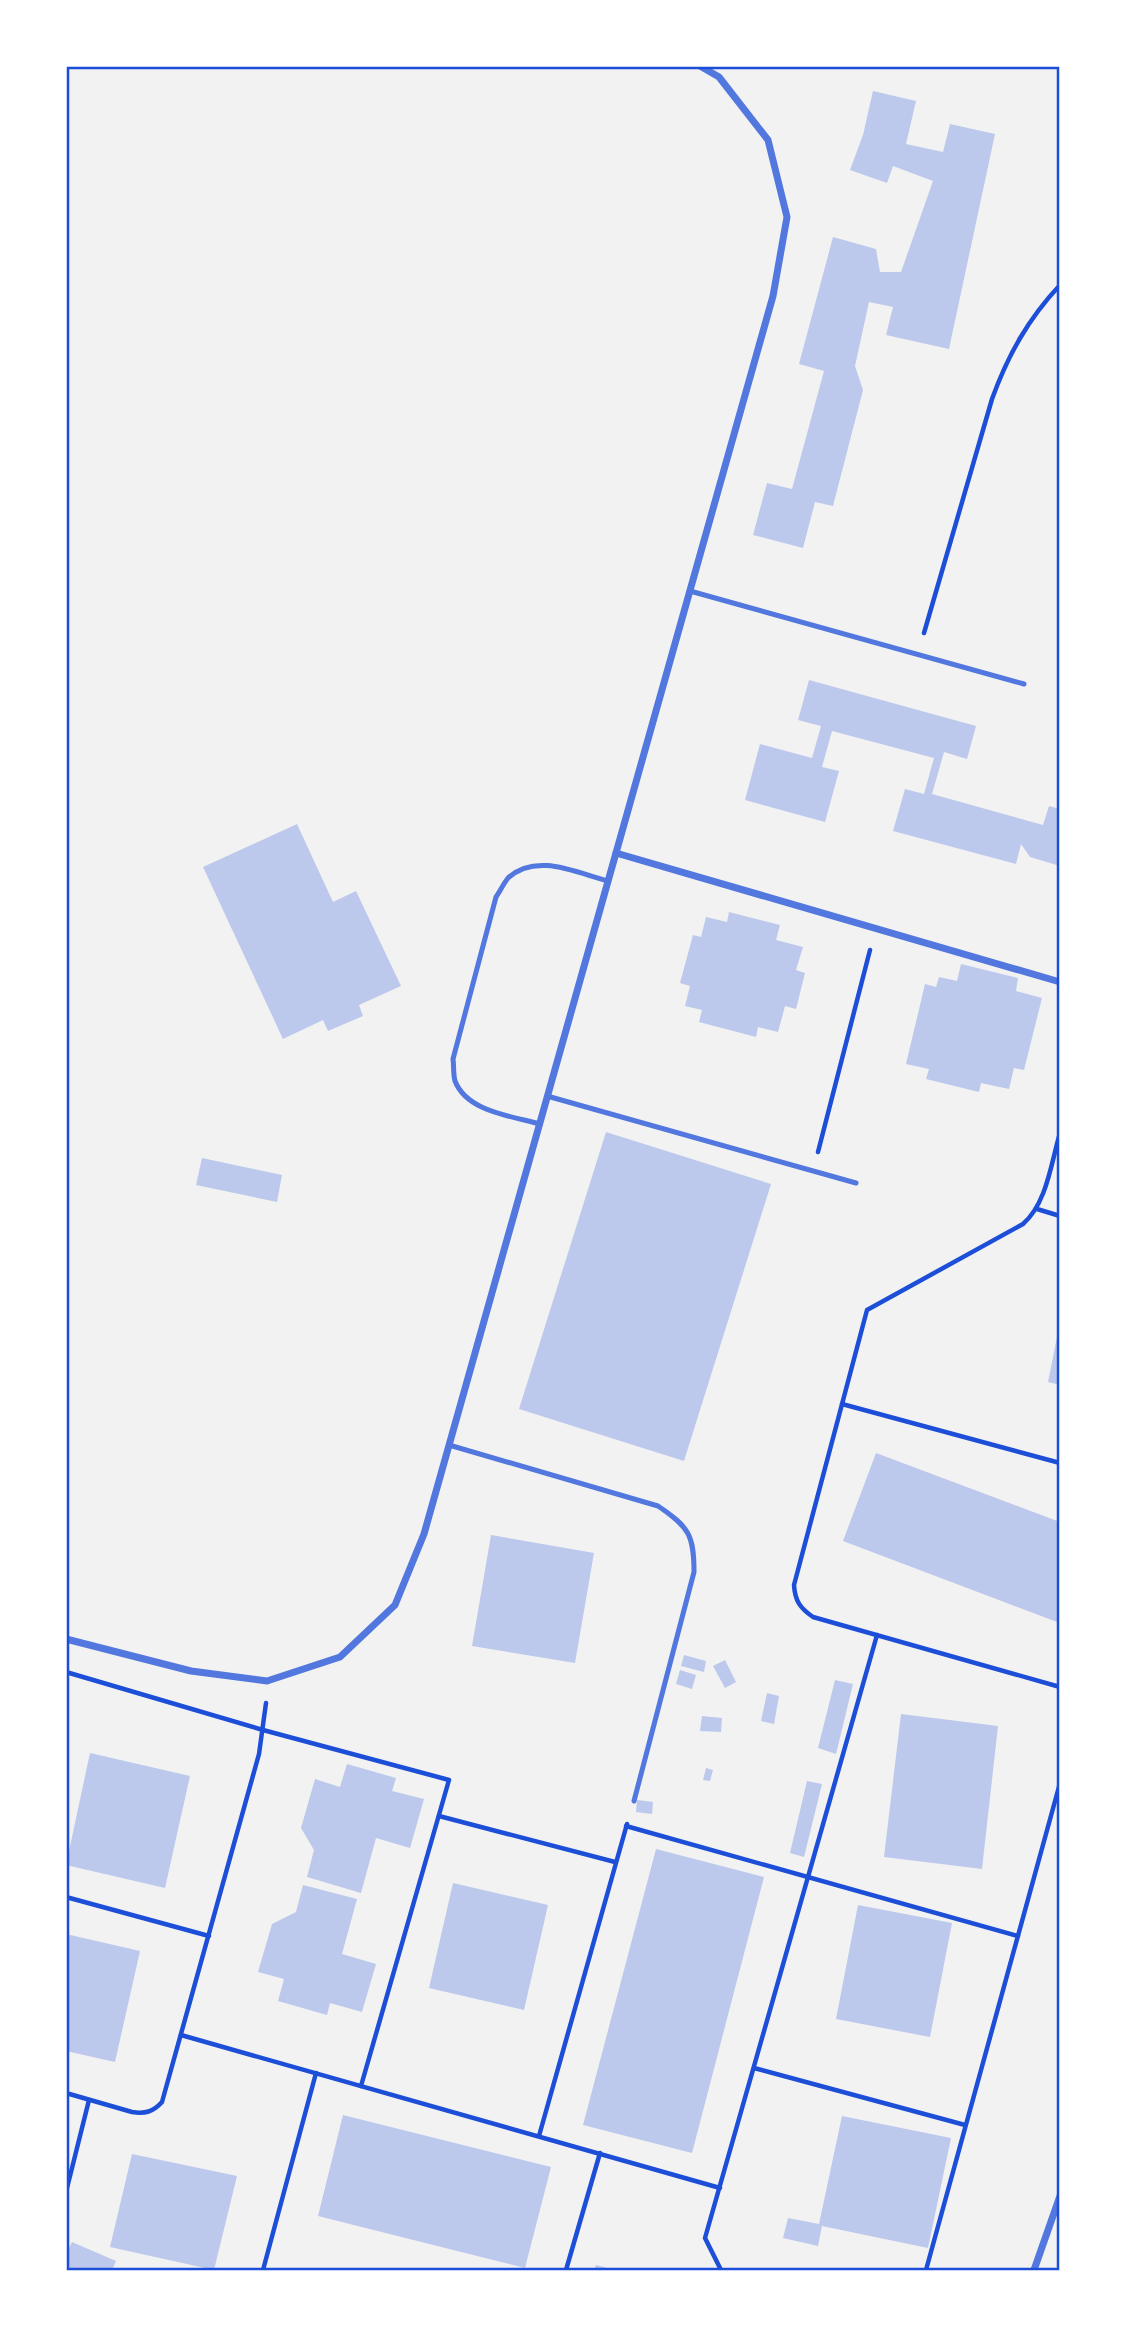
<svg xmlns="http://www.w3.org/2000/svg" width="1126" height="2337" font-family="'Asap Condensed',sans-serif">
<rect width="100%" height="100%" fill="#f2f2f2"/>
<!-- building -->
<g fill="#bdc9ec">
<polygon points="873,91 916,101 906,144 943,152 950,124 995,134 949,349 886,335 893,307 869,302 855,366 863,390 833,506 815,502 803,548 753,535 767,483 792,489 824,371 799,364 833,237 876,249 880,272 901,272 933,181 893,166 887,183 850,170 863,135"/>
<polygon points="809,680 976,726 967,759 944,752 932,794 1043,825 1049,806 1060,809 1060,866 1030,857 1021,844 1016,864 893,831 905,789 924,794 934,758 832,731 822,767 839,771 825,822 745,800 760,744 812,758 821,726 798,720"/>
<polygon points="297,824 333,902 356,891 401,986 359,1005 363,1016 328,1031 323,1020 283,1039 203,867"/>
<polygon points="729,912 780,925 776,940 803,947 796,970 805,973 796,1009 785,1006 778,1032 758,1027 756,1037 699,1022 702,1010 685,1006 690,986 680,983 693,935 701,937 706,917 727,922"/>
<polygon points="961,964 1018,978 1016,991 1042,998 1024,1070 1014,1068 1009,1089 981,1083 979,1092 926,1079 929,1069 906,1064 925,984 936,987 939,977 957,981"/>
<polygon points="606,1132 771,1184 684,1461 519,1409"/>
<polygon points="202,1158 282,1175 277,1202 196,1185"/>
<polygon points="1058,1332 1060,1332 1060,1385 1048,1382"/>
<polygon points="876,1453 1060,1522 1060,1616 1057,1622 843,1541"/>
<polygon points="491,1535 594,1553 575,1663 472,1646"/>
<polygon points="684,1655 706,1661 704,1672 681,1666"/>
<polygon points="725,1660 736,1682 725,1688 713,1666"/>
<polygon points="680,1670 696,1675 692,1689 676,1684"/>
<polygon points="835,1680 853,1684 836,1754 818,1748"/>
<polygon points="767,1693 779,1696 774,1724 761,1721"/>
<polygon points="901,1714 998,1726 982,1869 884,1857"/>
<polygon points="702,1716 722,1718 721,1732 700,1731"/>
<polygon points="90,1753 190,1776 165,1888 66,1865"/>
<polygon points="347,1764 396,1778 392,1791 424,1799 410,1848 376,1838 361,1893 307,1877 314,1850 301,1828 315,1779 340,1787"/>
<polygon points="706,1768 713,1770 710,1781 703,1780"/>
<polygon points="807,1781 822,1784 804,1857 790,1853"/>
<polygon points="637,1800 653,1802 652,1814 636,1812"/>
<polygon points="656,1849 764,1877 692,2153 583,2125"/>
<polygon points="453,1883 548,1905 524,2010 429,1988"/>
<polygon points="303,1885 357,1899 342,1954 376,1964 362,2012 330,2003 327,2015 278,2001 284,1979 258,1972 272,1924 296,1912"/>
<polygon points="858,1905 952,1923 930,2037 836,2019"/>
<polygon points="66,1934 140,1951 115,2062 66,2051"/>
<polygon points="343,2115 551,2167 525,2268 318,2216"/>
<polygon points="842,2116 951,2138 928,2248 822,2226 818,2246 783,2238 788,2218 819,2224"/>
<polygon points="132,2154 237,2176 214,2270 110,2247"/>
<polygon points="72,2242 116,2261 112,2270 66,2270 66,2254"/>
<polygon points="596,2265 615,2270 594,2270"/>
</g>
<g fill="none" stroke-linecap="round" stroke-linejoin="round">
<!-- path -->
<g stroke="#1d4ed8" stroke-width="4.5">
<path d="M924,633L992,399C1008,355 1028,319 1060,285"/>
<path d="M1060,1133C1051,1163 1047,1203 1023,1224L867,1310L794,1585C795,1601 800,1608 813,1617L1060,1687"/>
<polyline points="818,1152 870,950"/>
<polyline points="1037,1209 1060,1216"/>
<polyline points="842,1404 1060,1463"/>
<polyline points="66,1672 263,1730 449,1780 361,2086"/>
<polyline points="439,1816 615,1862"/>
<polyline points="626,1826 1018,1936"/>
<polyline points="66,1897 209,1936"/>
<polyline points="181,2035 720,2188"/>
<polyline points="754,2068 965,2125"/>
<path d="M66,2093L132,2112C145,2114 153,2112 162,2102L259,1754L266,1703"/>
<polyline points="539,2136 627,1824"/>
<polyline points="66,2192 89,2100"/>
<polyline points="263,2270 316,2073"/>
<polyline points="566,2270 600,2153"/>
<polyline points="721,2270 705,2238 877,1635"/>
<polyline points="926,2270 1060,1783"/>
</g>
<!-- service -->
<g stroke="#5277de" stroke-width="5">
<polyline points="690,591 1024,684"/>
<polyline points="547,1096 856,1183"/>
<path d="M540,1124C512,1116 467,1112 455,1081C453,1074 454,1065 453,1059L496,897C500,891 504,883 508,878C536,852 577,873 608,881"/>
<path d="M449,1445L658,1506C689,1527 694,1535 694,1572L634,1801"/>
</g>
<!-- minor -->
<g stroke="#5277de" stroke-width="7">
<polyline points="616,853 1060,982"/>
<polyline points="66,1639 191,1671 267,1681 340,1657 395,1605 424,1534 773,296 787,217 768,140 719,77 700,66"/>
<polyline points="1034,2270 1060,2196"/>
</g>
</g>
<!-- border -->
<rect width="1126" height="2337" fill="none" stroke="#ffffff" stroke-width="136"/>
<rect x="68" y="68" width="990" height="2201" fill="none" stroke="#1d4ed8" stroke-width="2.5"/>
</svg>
